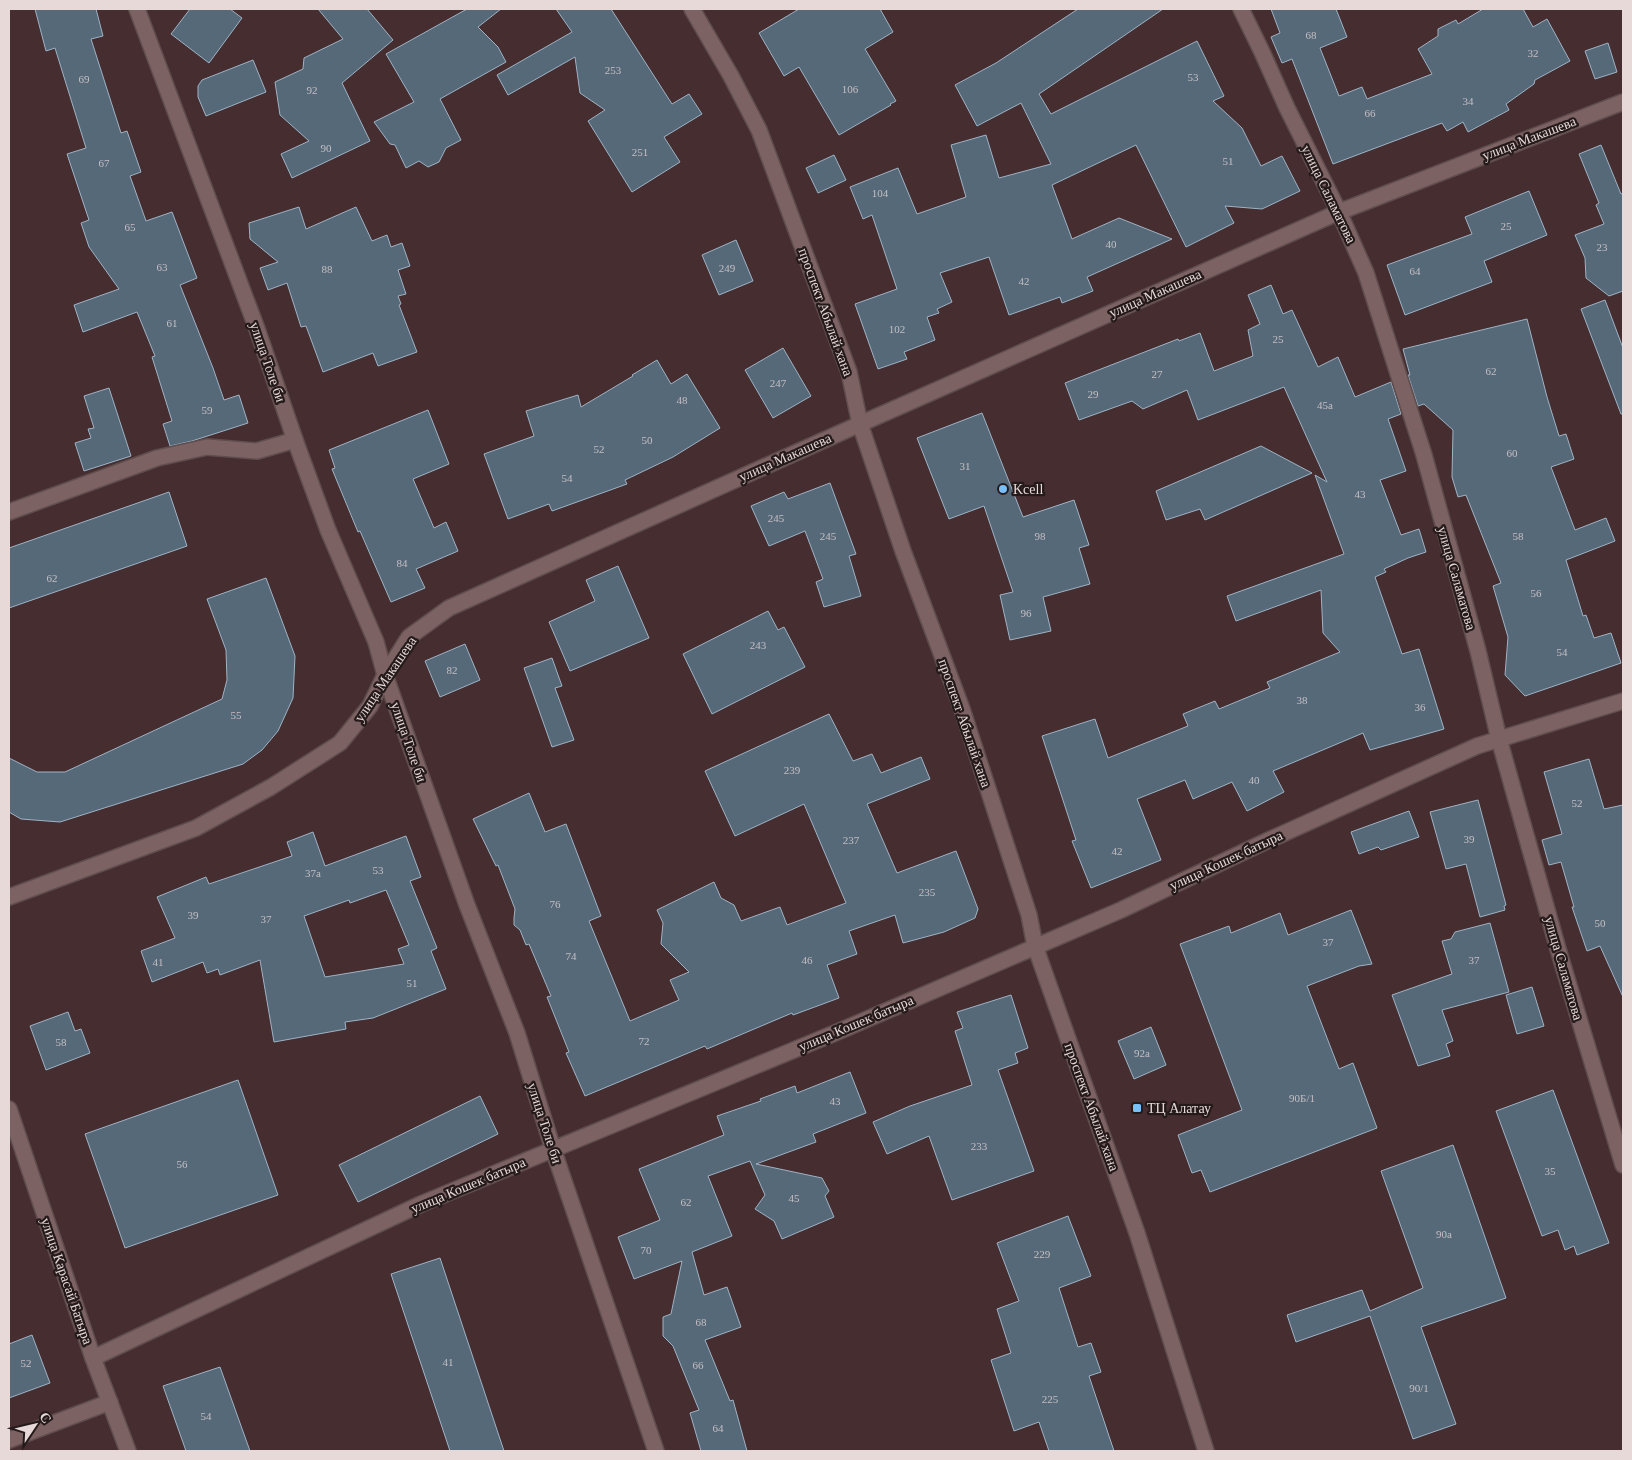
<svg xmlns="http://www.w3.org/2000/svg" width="1632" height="1460" font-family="'Times New Roman',serif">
<rect width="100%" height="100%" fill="#462e30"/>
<!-- building -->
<g fill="#566979" stroke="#9eb3c5" fill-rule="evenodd">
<polygon points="35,9 96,9 103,36 91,39 121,133 127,131 141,172 130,176 146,221 172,212 197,278 180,285 213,368 224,400 239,395 248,423 192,441 170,446 163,424 172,421 152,357 155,356 137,312 83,332 74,305 119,289 89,247 81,223 89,220 67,154 86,148 55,48 46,51"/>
<polygon points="190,9 230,9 242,18 209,63 171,34"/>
<polygon points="318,9 367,9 393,40 342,83 370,141 292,178 281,154 309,141 280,115 275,82 303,69 304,58 343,39"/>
<polygon points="467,9 501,9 478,27 498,47 506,62 440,99 461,140 446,148 439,162 428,167 419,161 406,168 395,145 390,144 374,122 414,102 386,54"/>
<polygon points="556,9 611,9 672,104 689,94 702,114 664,137 680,162 632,192 588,121 605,110 580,93 575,57 508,95 497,75 572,32"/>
<polygon points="799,9 880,9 893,32 865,49 896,101 890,104 891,105 839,135 799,67 784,76 759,33"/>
<polygon points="1078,9 1163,9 1039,94 1051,114 1197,41 1224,96 1213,101 1242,128 1261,166 1282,156 1300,191 1262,209 1225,206 1234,223 1186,247 1136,145 1052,185 1072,239 1119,218 1172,239 1087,277 1093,291 1062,303 1060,297 1009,315 989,257 940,273 952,302 937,309 939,313 927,317 935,340 904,352 907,359 878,369 855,304 897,289 872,215 863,219 850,187 898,168 917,214 966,197 951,145 986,135 999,178 1051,164 1021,103 977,126 955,85 996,63"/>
<polygon points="1271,9 1336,9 1347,37 1320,48 1339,96 1362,87 1367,99 1432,74 1418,49 1438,36 1438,29 1456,20 1458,24 1483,9 1523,9 1533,27 1547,19 1570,61 1535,80 1534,84 1506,104 1509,110 1468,132 1463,122 1447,131 1442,123 1333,164 1292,59 1282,63 1271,37 1280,33"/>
<polygon points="1608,43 1617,72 1595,79 1585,51"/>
<polygon points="253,60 266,92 206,116 198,97 198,86 202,80"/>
<polygon points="1601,145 1621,194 1623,193 1623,291 1609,296 1586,278 1585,258 1575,235 1604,224 1596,205 1599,203 1579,154"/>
<polygon points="834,155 846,180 818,193 806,168"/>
<polygon points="1529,191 1547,235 1484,261 1492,282 1405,315 1387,265 1472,234 1465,217"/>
<polygon points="299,207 306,229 356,207 372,241 387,235 391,247 402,243 410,266 398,270 406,294 398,296 401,304 399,305 417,352 378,366 373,353 323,372 306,326 301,327 287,283 268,290 260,268 278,262 250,239 249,223"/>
<polygon points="736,240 753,281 719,295 702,255"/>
<polygon points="1271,285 1283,314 1292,310 1318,367 1338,357 1355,397 1391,382 1401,414 1388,419 1406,471 1380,480 1401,535 1419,529 1426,552 1408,558 1384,569 1386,572 1375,577 1402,654 1419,649 1444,729 1370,750 1363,733 1273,771 1284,792 1247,811 1232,782 1193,799 1185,780 1137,799 1161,860 1091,888 1072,841 1076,840 1042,736 1095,719 1108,758 1188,726 1183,714 1215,701 1219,709 1270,688 1267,682 1340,652 1323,633 1321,590 1236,621 1227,596 1344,554 1315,475 1327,482 1284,387 1198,420 1187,390 1143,409 1132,401 1079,420 1065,383 1178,339 1179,341 1200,333 1214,371 1253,356 1248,330 1260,324 1248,295"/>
<polygon points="1605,300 1623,348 1623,414 1621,414 1581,309"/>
<polygon points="1527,319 1547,397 1559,436 1566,434 1574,459 1551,467 1575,530 1606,518 1615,541 1566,560 1583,616 1586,615 1594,638 1611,633 1621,663 1525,696 1505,675 1508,637 1493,586 1501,583 1466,495 1458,497 1452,477 1453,430 1424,404 1418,406 1408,375 1410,375 1403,349"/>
<polygon points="783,348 811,396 773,418 745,370"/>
<polygon points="657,360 671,384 687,374 720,428 673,457 625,480 627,484 552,511 549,504 508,519 484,454 534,436 526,411 578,395 581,407 633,376 632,375"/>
<polygon points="109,388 131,456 84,471 75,443 91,438 88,429 94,428 84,396"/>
<polygon points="428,410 449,464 413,479 434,528 446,522 458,551 416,569 425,588 391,602 360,531 358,532 332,469 335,468 329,450"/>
<polygon points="982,413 1023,517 1074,500 1089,545 1079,548 1090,584 1043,597 1051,631 1010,640 1000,595 1013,592 984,506 949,519 917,438"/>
<polygon points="1261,446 1312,473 1205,520 1200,509 1166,520 1156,491"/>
<polygon points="830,483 856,554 849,556 861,596 824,607 816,582 823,579 805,531 769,546 751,506 784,492 788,499"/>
<polygon points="169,492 187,546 9,608 9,548"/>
<polygon points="618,566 649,638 570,671 549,622 595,601 586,580"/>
<polygon points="266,578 295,656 293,698 278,731 262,750 243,764 60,822 21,819 9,812 9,758 37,772 65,772 222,699 227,680 226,650 207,599"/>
<polygon points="768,611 778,630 784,627 805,667 712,714 683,654"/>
<polygon points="465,644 480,680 440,697 425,661"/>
<polygon points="552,658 562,686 555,688 574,740 552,747 524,668"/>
<polygon points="829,714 853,761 872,754 881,773 921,757 930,779 867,804 897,873 956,851 978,909 975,918 944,932 903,943 895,915 849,931 857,954 827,965 839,998 793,1015 792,1013 707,1049 705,1046 585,1096 566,1053 569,1052 547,997 551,996 529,944 526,945 520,930 514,925 514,918 515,909 498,865 496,866 473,819 529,793 545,832 566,824 601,916 589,921 630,1021 679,1000 670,980 689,972 661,944 663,923 657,910 714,882 721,898 734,905 741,921 780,907 787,925 846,903 804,804 735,836 705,771"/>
<polygon points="1589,759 1604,809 1623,805 1623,997 1600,946 1587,951 1572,907 1574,907 1561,862 1549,865 1542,840 1562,834 1544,772"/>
<polygon points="1478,800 1506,905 1504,906 1505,910 1480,917 1466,864 1446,869 1430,812"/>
<polygon points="1409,811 1419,837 1381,850 1378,847 1359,854 1351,832"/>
<path d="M313,832L325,866L406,836L421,877L410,881L437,948L431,951L446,989L373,1018L345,1022L346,1029L274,1042L260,960L220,975L218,969L207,973L203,962L152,982L141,951L175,938L157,897L206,877L209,884L292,856L287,842ZM386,890L409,945L398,949L404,964L325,977L304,916L349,900L350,903Z"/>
<polygon points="1351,910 1372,964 1359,966 1307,986 1339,1069 1353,1063 1377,1128 1210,1192 1201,1170 1192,1173 1178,1135 1242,1110 1180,944 1229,926 1231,933 1280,913 1288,935"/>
<polygon points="1490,923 1509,992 1442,1010 1453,1041 1446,1044 1450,1056 1418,1066 1392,995 1452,974 1442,941 1451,939 1455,932"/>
<polygon points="1532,987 1544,1026 1517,1034 1506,995"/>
<polygon points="1011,995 1028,1048 1015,1053 1018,1063 998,1070 1034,1171 952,1200 929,1136 887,1154 873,1122 910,1106 972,1085 955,1031 963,1028 957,1012"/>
<polygon points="68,1012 75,1031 81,1029 90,1053 46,1070 30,1026"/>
<polygon points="1151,1027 1166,1065 1134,1079 1118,1041"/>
<polygon points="850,1072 866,1113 813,1134 816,1142 756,1164 822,1178 829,1191 825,1196 834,1217 782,1239 774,1221 755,1209 765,1195 750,1161 708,1176 732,1236 692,1252 704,1295 727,1287 741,1327 705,1340 730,1401 733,1400 747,1451 701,1451 690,1413 699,1410 673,1346 663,1336 663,1317 671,1314 682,1261 634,1279 618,1237 660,1220 639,1169 724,1135 717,1116 761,1101 760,1099 795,1086 797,1093"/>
<polygon points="238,1080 278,1195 125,1248 85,1134"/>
<polygon points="1553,1090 1609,1243 1577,1255 1574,1246 1565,1250 1558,1230 1542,1236 1496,1111"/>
<polygon points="480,1096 498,1134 358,1202 339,1165"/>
<polygon points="1453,1145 1506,1298 1421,1327 1456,1424 1413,1439 1370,1316 1296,1342 1287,1315 1362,1290 1370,1311 1423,1288 1381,1171"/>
<polygon points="1068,1216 1091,1276 1059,1288 1078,1347 1091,1343 1101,1372 1089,1376 1114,1451 1049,1451 1039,1422 1014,1431 991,1360 1011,1353 997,1309 1019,1301 997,1243"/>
<polygon points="440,1258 504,1451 450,1451 391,1274"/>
<polygon points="32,1335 50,1383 9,1398 9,1344"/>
<polygon points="220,1367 250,1451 186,1451 163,1386"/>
</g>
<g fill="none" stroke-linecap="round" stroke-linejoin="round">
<!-- minor casing -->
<g stroke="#604d4e" stroke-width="18">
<g id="minor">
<polyline points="1241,9 1262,52 1287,108 1339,212 1366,273 1424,455 1478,651 1499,739 1558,949 1623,1165"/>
<polyline points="9,512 157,458 207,447 257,451 295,440"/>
<polyline points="93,1358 421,1204 835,1033 1121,910 1269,840 1477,746 1623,701"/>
<polyline points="9,1440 110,1402"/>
</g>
</g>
<!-- tertiary casing -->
<g stroke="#604d4e" stroke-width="18">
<g id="tertiary">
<polyline points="137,9 257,329 295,440 328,530 376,642 385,675 467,905 517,1033 553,1149 656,1451"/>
<polyline points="9,897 196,828 271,787 340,743 370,706 385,675 409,637 449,608 860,424 1339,212 1623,102"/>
</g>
</g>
<!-- secondary casing -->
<g stroke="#604d4e" stroke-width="18">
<g id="secondary">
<polyline points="692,9 731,76 759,130 849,372 860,424 903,551 962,709 1029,915 1035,946 1137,1233 1206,1451"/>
<polyline points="9,1109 93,1358 128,1451"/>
</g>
</g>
<!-- minor -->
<use href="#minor" stroke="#7c6263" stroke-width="15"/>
<!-- tertiary -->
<use href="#tertiary" stroke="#7c6263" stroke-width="15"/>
<!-- secondary -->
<use href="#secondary" stroke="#7c6263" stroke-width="15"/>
</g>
<!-- markers -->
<g fill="#79bff8" stroke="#251a1a" stroke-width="2">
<circle cx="1003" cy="489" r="5"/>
<rect x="1132" y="1103" width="10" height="10" rx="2.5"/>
</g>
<g text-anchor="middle" stroke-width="4.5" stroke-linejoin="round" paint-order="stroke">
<!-- number labels -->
<g font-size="11" fill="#c4bdc1">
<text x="1311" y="39">68</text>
<text x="1533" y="57">32</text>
<text x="613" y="74">253</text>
<text x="1193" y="81">53</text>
<text x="84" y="83">69</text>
<text x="850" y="93">106</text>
<text x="312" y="94">92</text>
<text x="1468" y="105">34</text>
<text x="1370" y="117">66</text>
<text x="326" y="152">90</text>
<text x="640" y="156">251</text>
<text x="1228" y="165">51</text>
<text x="104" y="167">67</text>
<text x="880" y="197">104</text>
<text x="1506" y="230">25</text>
<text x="130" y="231">65</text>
<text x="1111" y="248">40</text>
<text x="1602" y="251">23</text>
<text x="162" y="271">63</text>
<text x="727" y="272">249</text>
<text x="327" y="273">88</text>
<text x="1415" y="275">64</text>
<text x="1024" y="285">42</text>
<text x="172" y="327">61</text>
<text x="897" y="333">102</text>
<text x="1278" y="343">25</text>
<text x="1491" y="375">62</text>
<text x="1157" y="378">27</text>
<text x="778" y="387">247</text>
<text x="1093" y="398">29</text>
<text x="682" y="404">48</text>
<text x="1325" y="409">45а</text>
<text x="207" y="414">59</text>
<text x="647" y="444">50</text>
<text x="599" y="453">52</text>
<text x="1512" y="457">60</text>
<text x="965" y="470">31</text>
<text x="567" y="482">54</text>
<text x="1360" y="498">43</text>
<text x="776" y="522">245</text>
<text x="828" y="540">245</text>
<text x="1040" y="540">98</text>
<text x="1518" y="540">58</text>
<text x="402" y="567">84</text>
<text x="52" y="582">62</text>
<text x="1536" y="597">56</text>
<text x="1026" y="617">96</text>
<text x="758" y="649">243</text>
<text x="1562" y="656">54</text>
<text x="452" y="674">82</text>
<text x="1302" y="704">38</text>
<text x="1420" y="711">36</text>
<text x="236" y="719">55</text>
<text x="792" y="774">239</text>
<text x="1254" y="784">40</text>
<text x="1577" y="807">52</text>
<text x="1469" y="843">39</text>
<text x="851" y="844">237</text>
<text x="1117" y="855">42</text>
<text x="378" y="874">53</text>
<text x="313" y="877">37а</text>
<text x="927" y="896">235</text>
<text x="555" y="908">76</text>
<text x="193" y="919">39</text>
<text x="266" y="923">37</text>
<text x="1600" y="927">50</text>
<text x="1328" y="946">37</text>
<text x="571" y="960">74</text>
<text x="807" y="964">46</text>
<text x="1474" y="964">37</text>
<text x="158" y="966">41</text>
<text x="412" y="987">51</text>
<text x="644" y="1045">72</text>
<text x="61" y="1046">58</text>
<text x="1142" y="1057">92а</text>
<text x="1302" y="1102">90Б/1</text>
<text x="835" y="1105">43</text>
<text x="979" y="1150">233</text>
<text x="182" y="1168">56</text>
<text x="1550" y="1175">35</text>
<text x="794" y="1202">45</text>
<text x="686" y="1206">62</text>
<text x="1444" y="1238">90а</text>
<text x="646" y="1254">70</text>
<text x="1042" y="1258">229</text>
<text x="701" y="1326">68</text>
<text x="448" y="1366">41</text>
<text x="26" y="1367">52</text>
<text x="698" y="1369">66</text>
<text x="1419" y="1392">90/1</text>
<text x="1050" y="1403">225</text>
<text x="206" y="1420">54</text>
<text x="718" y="1432">64</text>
</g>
<!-- street labels -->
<g font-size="14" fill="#e8d9d9" stroke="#251a1a">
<text transform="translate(1529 138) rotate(-21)" y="5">улица Макашева</text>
<text transform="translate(1329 194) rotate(64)" y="5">улица Саламатова</text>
<text transform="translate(1155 293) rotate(-24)" y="5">улица Макашева</text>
<text transform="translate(826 312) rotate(70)" y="5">проспект Абылай хана</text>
<text transform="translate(268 362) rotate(71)" y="5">улица Толе би</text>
<text transform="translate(785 457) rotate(-24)" y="5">улица Макашева</text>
<text transform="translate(1457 578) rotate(74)" y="5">улица Саламатова</text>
<text transform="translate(385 679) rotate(-56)" y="5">улица Макашева</text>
<text transform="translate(965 723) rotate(71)" y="5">проспект Абылай хана</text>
<text transform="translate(409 742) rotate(71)" y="5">улица Толе би</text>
<text transform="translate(1226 860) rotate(-25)" y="5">улица Кошек батыра</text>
<text transform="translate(1564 968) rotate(74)" y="5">улица Саламатова</text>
<text transform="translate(856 1023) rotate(-23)" y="5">улица Кошек батыра</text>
<text transform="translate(1092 1107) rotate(70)" y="5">проспект Абылай хана</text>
<text transform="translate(545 1123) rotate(72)" y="5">улица Толе би</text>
<text transform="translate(468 1185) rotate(-23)" y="5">улица Кошек батыра</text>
<text transform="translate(67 1281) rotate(71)" y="5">улица Карасай Батыра</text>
</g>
<!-- poi labels -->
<g font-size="14" fill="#e8d9d9" stroke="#251a1a" text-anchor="start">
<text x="1013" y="494">Kcell</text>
<text x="1147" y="1113">ТЦ Алатау</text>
</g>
</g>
<!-- border -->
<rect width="1632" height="1460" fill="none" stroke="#e8d9d9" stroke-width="20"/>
<!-- north arrow -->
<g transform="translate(35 1425) rotate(55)" stroke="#251a1a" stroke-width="4" paint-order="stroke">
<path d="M0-4L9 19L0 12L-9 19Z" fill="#e8d9d9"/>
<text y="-8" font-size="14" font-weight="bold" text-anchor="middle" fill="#e8d9d9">С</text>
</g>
</svg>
